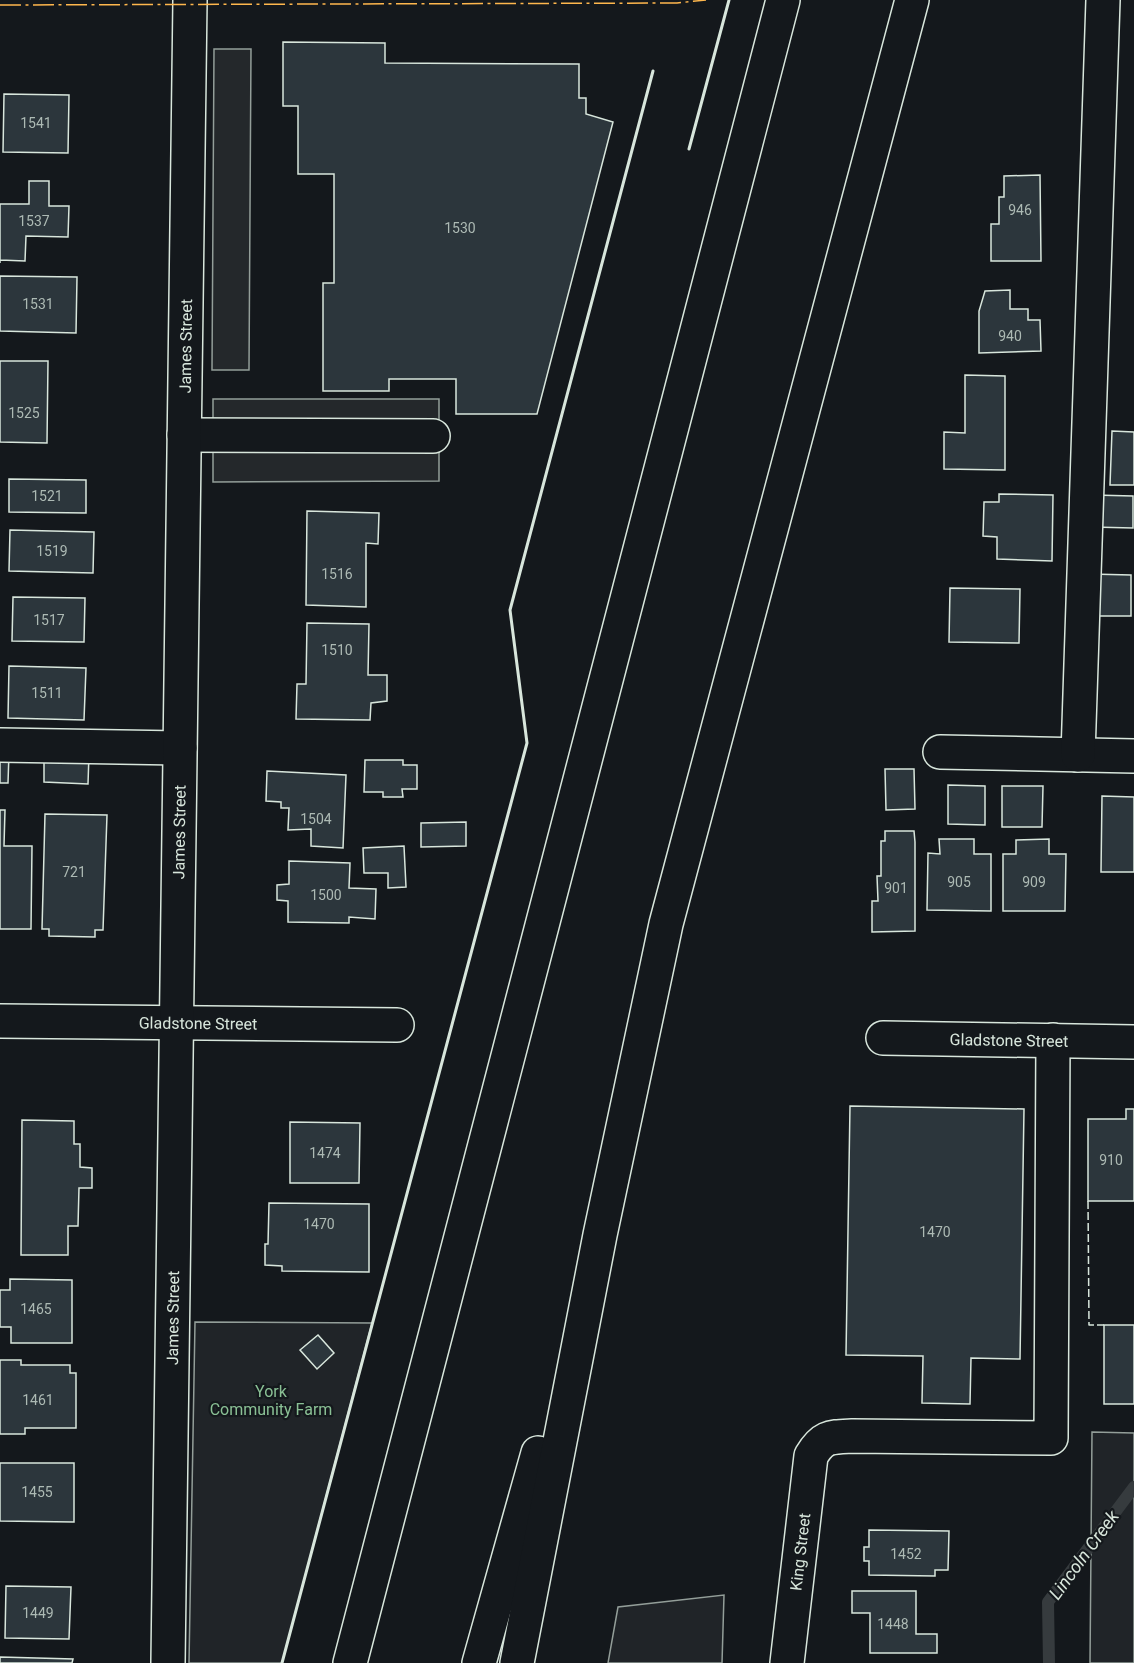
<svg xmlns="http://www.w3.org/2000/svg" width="1134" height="1663" font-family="Roboto,sans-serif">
<rect width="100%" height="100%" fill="#14181c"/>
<!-- green -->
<g fill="#202428" stroke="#939e99" stroke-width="1.5">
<polygon points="195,1322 372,1323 282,1663 189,1663"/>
<polygon points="1092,1432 1134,1433 1134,1663 1090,1663"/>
<polygon points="724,1595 722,1663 608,1663 618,1607"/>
</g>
<!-- parking -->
<g fill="#24282b" stroke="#939e99" stroke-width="1.5">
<polygon points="214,49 251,49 249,370 212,370"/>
<polygon points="213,399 439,399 439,481 213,482"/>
</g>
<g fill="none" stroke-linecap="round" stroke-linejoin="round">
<!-- stream -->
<polyline stroke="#363b3e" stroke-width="12" points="1049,1663 1048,1602 1134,1487"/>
</g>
<!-- building -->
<g fill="#2c363c" stroke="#d8e6dc" stroke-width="1.5">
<polygon points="283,42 385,43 385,63 579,64 579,98 586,98 586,114 613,122 537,414 456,414 456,379 389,379 389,391 323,391 323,283 334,283 334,174 298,174 298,106 283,106"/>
<polygon points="4,94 69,95 68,153 3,152"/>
<polygon points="1040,175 1041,261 991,261 991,224 999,224 999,197 1004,197 1004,176"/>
<polygon points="29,181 49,181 49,206 69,206 68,237 26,236 25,261 0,260 0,263 0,204 29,204"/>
<polygon points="0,276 77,277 76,333 0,331"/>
<polygon points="1010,290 1010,309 1028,309 1028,320 1040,320 1041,351 979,353 979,311 985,291"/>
<polygon points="0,361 48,361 47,443 0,442"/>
<polygon points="965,375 1005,376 1005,470 944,469 944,432 965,433"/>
<polygon points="1112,431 1134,432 1134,485 1110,485"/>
<polygon points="9,479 86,480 86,513 9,512"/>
<polygon points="999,494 1053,495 1052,561 997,559 997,537 983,536 984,502 999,502"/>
<polygon points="1093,495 1133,496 1133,528 1092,527"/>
<polygon points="307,511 379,513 378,544 366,543 366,607 306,605"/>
<polygon points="10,530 94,532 93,573 9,571"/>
<polygon points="1090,574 1131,575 1131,616 1089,616"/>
<polygon points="950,588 1020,589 1019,643 949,642"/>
<polygon points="13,597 85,598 84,642 12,641"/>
<polygon points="307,623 369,624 368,675 387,675 387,701 371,703 370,720 296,719 297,684 306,684"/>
<polygon points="9,666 86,668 84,720 8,718"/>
<polygon points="0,753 9,753 8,783 0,783"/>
<polygon points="44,753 89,754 88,784 44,782"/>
<polygon points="365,760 403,760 403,765 417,765 417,789 402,789 403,797 383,797 383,792 364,792"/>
<polygon points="885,769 914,769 915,809 886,810"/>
<polygon points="267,771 346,775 343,848 311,846 311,829 288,830 289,808 281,808 281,802 266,801"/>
<polygon points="948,785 985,786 985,825 948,824"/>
<polygon points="1002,786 1043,786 1042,827 1002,827"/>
<polygon points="1102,796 1134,797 1134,872 1101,872"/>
<polygon points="0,810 5,810 4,846 32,846 31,929 0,929"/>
<polygon points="45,814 107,815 103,930 95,930 95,937 49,936 49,929 42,929"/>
<polygon points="466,822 466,846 421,847 421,823"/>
<polygon points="885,831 914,831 915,842 915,931 872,932 872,901 878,901 877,876 881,876 881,841 885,841"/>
<polygon points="939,839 974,839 974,854 991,854 991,911 927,910 928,853 940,854"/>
<polygon points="1049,839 1049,854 1066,854 1065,911 1003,911 1003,854 1016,854 1016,840"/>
<polygon points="404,846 406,887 388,888 388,873 364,873 363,848"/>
<polygon points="289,861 350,863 349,888 376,889 375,919 349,917 349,923 288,922 288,901 277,900 277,885 289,884"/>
<polygon points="850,1106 1024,1109 1020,1359 971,1358 970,1404 922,1403 923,1356 846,1355"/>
<polygon points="1126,1109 1134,1109 1134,1201 1088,1201 1088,1119 1126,1119"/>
<polygon points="22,1120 74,1121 74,1144 80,1144 80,1167 92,1168 92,1188 79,1188 78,1226 68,1226 68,1255 21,1255"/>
<polygon points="290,1122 360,1123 359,1183 290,1183"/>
<polygon points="269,1203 369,1204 369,1272 282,1271 282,1266 265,1265 265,1244 268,1244"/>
<polygon points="10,1279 72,1280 72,1343 11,1343 11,1327 0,1327 0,1290 10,1290"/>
<rect x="1104" y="1325" width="30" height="79"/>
<polygon points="318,1335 334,1353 317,1369 300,1350"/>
<polygon points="0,1360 21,1360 21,1365 70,1365 70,1373 76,1373 76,1428 25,1428 25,1434 0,1434"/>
<polygon points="0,1463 74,1463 74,1522 0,1521"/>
<polygon points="869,1530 949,1531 948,1570 935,1570 935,1576 869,1575 869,1561 864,1561 864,1547 869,1547"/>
<polygon points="6,1586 71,1587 69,1639 5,1638"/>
<polygon points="852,1591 916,1591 916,1634 937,1634 937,1653 870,1653 870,1613 852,1613"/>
<polygon points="0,1657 73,1659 72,1663 0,1663"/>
</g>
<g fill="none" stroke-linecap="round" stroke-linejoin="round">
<!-- minor casing -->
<g stroke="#d8e6dc" stroke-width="36">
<g id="minor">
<polyline points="184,435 433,436"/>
<polyline points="0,745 180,748"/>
<polyline points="940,752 1134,756"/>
<polyline points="1078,755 1103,0"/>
<path id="s1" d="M0,1021L397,1025"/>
<path id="s2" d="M883,1038L1134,1042"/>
<path id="s3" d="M168,1663L190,0"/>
<path id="s4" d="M787,1663L811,1456C823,1436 830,1437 852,1436L1051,1438L1053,1040"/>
</g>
</g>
<!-- highway casing -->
<g stroke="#d8e6dc" stroke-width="36">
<g id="highway">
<polyline points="350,1663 783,0"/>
<polyline points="479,1663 538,1453"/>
<polyline points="517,1663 600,1235 666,924 912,0"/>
</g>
</g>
<!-- minor -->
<use href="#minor" stroke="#14181c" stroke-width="33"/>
<!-- highway -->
<use href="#highway" stroke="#14181c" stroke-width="33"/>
<!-- fence -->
<polyline stroke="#d8e6dc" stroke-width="1.5" stroke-dasharray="8 3" stroke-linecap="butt" points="1088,1201 1089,1325 1104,1325"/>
<!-- wall -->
<g stroke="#d8e6dc" stroke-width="3">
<polyline points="689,149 729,0"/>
<polyline points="282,1663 527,743 510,610 653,71"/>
</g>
<!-- power -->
<polyline stroke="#ffb74d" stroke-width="1.5" stroke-dasharray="21 4.5 3 4.5" stroke-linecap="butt" points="0,5 677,3 706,0"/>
</g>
<g text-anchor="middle" stroke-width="4.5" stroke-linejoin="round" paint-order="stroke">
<!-- number labels -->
<g font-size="14" fill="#adbab4">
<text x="36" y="128">1541</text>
<text x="1020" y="215">946</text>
<text x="34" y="226">1537</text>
<text x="460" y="233">1530</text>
<text x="38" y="309">1531</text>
<text x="1010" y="341">940</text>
<text x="24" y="418">1525</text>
<text x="47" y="501">1521</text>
<text x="52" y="556">1519</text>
<text x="337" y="579">1516</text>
<text x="49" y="625">1517</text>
<text x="337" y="655">1510</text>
<text x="47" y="698">1511</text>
<text x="316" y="824">1504</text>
<text x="74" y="877">721</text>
<text x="959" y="887">905</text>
<text x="1034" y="887">909</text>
<text x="896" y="893">901</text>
<text x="326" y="900">1500</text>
<text x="325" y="1158">1474</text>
<text x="1111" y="1165">910</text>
<text x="319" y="1229">1470</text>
<text x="935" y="1237">1470</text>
<text x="36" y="1314">1465</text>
<text x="38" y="1405">1461</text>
<text x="37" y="1497">1455</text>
<text x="906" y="1559">1452</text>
<text x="38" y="1618">1449</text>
<text x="893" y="1629">1448</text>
</g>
<!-- street labels -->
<g font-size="16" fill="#d8e6dc" stroke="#14181c">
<text dy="6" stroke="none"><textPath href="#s3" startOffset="1317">James Street</textPath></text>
<text dy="6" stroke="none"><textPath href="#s3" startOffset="831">James Street</textPath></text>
<text dy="6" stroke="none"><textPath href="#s1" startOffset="198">Gladstone Street</textPath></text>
<text dy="6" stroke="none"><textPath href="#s2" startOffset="126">Gladstone Street</textPath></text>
<text dy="6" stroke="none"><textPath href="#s3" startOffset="345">James Street</textPath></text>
<text dy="6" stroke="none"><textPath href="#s4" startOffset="112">King Street</textPath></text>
</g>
<!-- park labels -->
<g font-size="16" fill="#8ac095" stroke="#14181c">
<text x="271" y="1397">York<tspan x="271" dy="18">Community Farm</tspan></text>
</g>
<!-- water labels -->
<g font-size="18" font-style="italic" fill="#d8e6dc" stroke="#14181c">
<text transform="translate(1084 1555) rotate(-54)" y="6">Lincoln Creek</text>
</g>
</g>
</svg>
